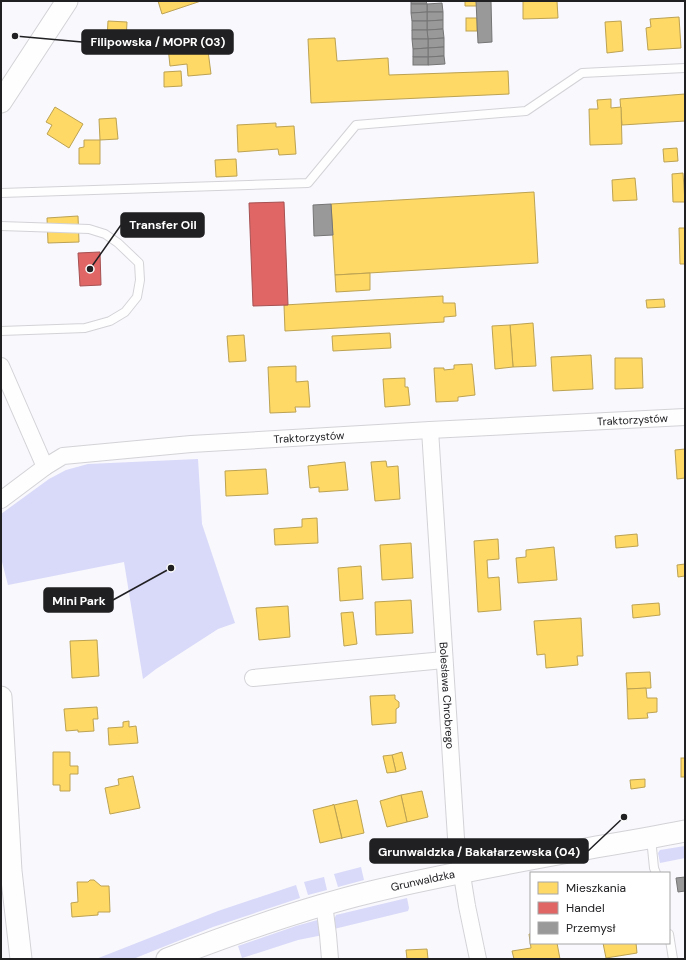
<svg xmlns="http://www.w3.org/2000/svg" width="686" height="960" font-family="'DM Sans',sans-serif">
<rect width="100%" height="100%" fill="#f8f8fd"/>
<!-- green -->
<g fill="#d9d9f9">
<polygon points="198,459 202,524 235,623 218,629 156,669 143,679 124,562 8,585 1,558 1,514 49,479 66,470 88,464"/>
<polygon points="685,846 685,858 660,863 658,853 660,850"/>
<polygon points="361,867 364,880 338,887 334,874"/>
<polygon points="324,877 327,890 308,895 304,882"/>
<polygon points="296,885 300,898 213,927 133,959 96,959 218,911"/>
<polygon points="407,898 409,908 408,911 334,929 334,920 336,915"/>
<polygon points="321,919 323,935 298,940 242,958 238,946 296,926"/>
</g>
<!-- homes -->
<g fill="#ffd966" stroke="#bca252">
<polygon points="158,1 201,1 162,14"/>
<polygon points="465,1 476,1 477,6 465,6"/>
<polygon points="523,1 557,1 558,18 523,19"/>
<polygon points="679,17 681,48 648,50 646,28 651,27 650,19"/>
<rect x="466" y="18" width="11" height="13"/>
<polygon points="108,21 127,22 126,40 107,39"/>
<polygon points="621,21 623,51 607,53 605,22"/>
<polygon points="335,38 337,61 388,58 389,75 508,71 509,94 311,103 308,39"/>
<polygon points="207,43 211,74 188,76 187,64 170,66 168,47"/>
<polygon points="181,71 182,86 164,87 164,72"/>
<polygon points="685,94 685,121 622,125 620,99"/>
<polygon points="611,99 611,108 621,107 622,144 590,145 589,109 598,109 597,100"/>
<polygon points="55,107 83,124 69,148 47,134 52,125 46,122"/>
<polygon points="116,118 118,139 100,140 99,119"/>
<polygon points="276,123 276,127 294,126 296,154 279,155 278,149 238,152 237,125"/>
<polygon points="84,140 100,140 100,164 79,164 79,148 84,147"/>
<polygon points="677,148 678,161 664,162 663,149"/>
<polygon points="236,159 237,176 216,177 215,160"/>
<polygon points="683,173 685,202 673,202 672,174"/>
<polygon points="635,178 637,200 613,201 612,180"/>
<polygon points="534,192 538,263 335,275 331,204"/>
<polygon points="78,216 79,242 48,243 47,218"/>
<polygon points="679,228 685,228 685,264 680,264"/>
<polygon points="370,273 370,290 336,292 335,275"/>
<polygon points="443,296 443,303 455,303 456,316 444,317 444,322 285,331 284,305"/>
<polygon points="664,299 665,307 647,308 646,300"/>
<polygon points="533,323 536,366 513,367 510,325"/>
<polygon points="510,325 513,367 495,369 492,326"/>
<polygon points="390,333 391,348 333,351 332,336"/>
<polygon points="244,335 246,361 229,362 227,336"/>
<polygon points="591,355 593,389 553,391 551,357"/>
<polygon points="615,358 642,358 643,388 615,389"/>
<polygon points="472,364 475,395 458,397 458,401 436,402 434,368 444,368 444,370 454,369 454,365"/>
<polygon points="296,366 296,382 308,381 310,407 295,407 296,412 270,413 268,367"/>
<polygon points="405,378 405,387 408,387 410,405 385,407 383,379"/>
<polygon points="685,449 685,478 677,479 675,450"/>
<polygon points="386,461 387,467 398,466 400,499 375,501 371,462"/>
<polygon points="345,462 348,490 319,492 319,487 310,488 308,466"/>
<polygon points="266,469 268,494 226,496 225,471"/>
<polygon points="317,518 318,543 275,545 274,529 302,527 302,519"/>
<polygon points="637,534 638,546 616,548 615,536"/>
<polygon points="498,539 499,559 487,560 488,578 499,577 501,610 478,612 474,541"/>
<polygon points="411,543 413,578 382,580 380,545"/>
<polygon points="554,547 557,580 518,583 516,558 526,557 526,550"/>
<polygon points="685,564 685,576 678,577 677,565"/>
<polygon points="361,566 363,599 340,601 338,568"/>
<polygon points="411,600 413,633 376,635 375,602"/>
<polygon points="659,603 660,615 633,618 632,605"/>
<polygon points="288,606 290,637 259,640 256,608"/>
<polygon points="353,612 357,644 344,646 341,613"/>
<polygon points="581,618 583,656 577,656 578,665 546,668 545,654 537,655 534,621"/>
<polygon points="97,640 99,676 72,678 70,641"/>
<polygon points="650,672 651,688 627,689 626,673"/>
<polygon points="646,688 647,698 657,698 657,712 647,713 648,718 628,719 627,689"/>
<polygon points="395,695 395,699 399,702 399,707 396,709 396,723 372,725 370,696"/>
<polygon points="97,707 98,719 93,719 94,731 78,732 78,730 66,731 64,709"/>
<polygon points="129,721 129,727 136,726 138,743 109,745 108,728 123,727 123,722"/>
<polygon points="53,752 70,752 70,766 78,766 78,774 70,774 70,791 60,791 60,785 53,785"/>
<polygon points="402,752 406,769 396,772 392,755"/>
<polygon points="392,755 396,772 387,773 383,756"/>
<rect x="681" y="758" width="4" height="19"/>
<polygon points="133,776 140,808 110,814 105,788 119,785 118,779"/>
<polygon points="645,779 645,787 631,789 630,780"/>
<polygon points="422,791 428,817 407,822 401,795"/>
<polygon points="401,795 407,822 387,827 380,801"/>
<polygon points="357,800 364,833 342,838 334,805"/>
<polygon points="333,804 334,805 342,839 341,838 320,843 313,810 333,805"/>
<polygon points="90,880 94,880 101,886 109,886 110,912 98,912 98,915 72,917 71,903 78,902 77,882 88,882"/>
<polygon points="529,934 531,934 531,943 557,943 560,959 514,959 512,951 531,948"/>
<polygon points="603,943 636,943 637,953 606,958"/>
<polygon points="427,949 428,959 407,959 406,950"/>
</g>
<!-- shops -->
<g fill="#e06666" stroke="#a65152">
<polygon points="284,202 288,305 253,306 249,203"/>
<polygon points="100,252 101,285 80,286 78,253"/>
</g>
<!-- industry -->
<g fill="#999" stroke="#757576">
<polygon points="411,1 426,1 427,4 411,4"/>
<polygon points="476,1 491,1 492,42 478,43"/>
<polygon points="442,3 443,12 427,12 427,4"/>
<polygon points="411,4 427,4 427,12 411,13"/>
<polygon points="427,12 443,12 443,20 427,21"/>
<polygon points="427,12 427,21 412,21 411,13"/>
<polygon points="443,20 443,29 427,30 427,21"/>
<rect x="412" y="21" width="15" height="9"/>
<polygon points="443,29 444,38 428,39 427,30"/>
<polygon points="412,30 427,30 428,39 412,39"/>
<polygon points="444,38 444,47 428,48 428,39"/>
<polygon points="412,39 428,39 428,48 413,49"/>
<polygon points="444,47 444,56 428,57 428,48"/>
<polygon points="428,48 428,57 413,57 413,49"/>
<polygon points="444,56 445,64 428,65 428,57"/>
<rect x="413" y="57" width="15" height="8"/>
<polygon points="331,204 333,235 314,236 313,205"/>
<polygon points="685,877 685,891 678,892 676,878"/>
</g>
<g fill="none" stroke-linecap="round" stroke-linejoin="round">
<!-- service casing -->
<g stroke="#d3d3d7" stroke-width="10">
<g id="service">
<polyline points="1,193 308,183 356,125 526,111 582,73 685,68"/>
<polyline points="1,226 89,229 105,234 118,243 139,263 140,280 137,297 125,312 110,321 85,328 1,331"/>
<polyline points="651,838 654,868 656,873"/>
<polyline points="669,934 673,959"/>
</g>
</g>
<!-- minor casing -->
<g stroke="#d3d3d7" stroke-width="18">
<g id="minor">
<path id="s1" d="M1,366L45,467L63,456L191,444L430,430L685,417"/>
<path id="s2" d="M430,430L456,838L467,906L478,959"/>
<polyline points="1,500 45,467"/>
<polyline points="253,678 444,660"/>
<polyline points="324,904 328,935 330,959"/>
</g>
</g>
<!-- tertiary casing -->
<g stroke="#d3d3d7" stroke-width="23">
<g id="tertiary">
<polyline points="1,102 67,1"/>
<polyline points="1,697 11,871 21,959"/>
<path id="s3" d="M167,959C234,933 301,909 371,892C445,874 521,861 596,847C626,842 655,837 685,831"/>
</g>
</g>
<!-- service -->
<use href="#service" stroke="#fefeff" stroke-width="8"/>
<!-- minor -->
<use href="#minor" stroke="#fefeff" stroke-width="16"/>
<!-- tertiary -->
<use href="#tertiary" stroke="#fefeff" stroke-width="21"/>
</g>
<g text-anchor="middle" stroke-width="4" stroke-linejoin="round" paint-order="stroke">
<!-- street labels -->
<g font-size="11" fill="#202023" stroke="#fff">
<text dy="4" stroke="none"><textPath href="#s1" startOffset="702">Traktorzystów</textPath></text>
<text dy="4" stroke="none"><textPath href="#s1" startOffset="378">Traktorzystów</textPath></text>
<text dy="4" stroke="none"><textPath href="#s2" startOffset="266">Bolesława Chrobrego</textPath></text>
<text dy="4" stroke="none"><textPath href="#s3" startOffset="268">Grunwaldzka</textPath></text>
</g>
</g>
<!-- callouts -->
<path fill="none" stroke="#202023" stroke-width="1.5" d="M15 36L82 42M90 269L121 225M171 568L113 600M624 817L588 851"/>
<g fill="#202023" stroke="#fff" stroke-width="1.5">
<circle cx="15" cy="36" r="4"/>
<circle cx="90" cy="269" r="4"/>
<circle cx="171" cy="568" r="4"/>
<circle cx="624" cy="817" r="4"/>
</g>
<g fill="#202023" stroke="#202023" stroke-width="1.5">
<rect x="82" y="30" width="151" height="24" rx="4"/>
<rect x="121" y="213" width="83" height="24" rx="4"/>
<rect x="44" y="588" width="69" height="24" rx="4"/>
<rect x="370" y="839" width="218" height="24" rx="4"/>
</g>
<g font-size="12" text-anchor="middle" font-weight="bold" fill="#fff">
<text x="158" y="46">Filipowska / MOPR (03)</text>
<text x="163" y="229">Transfer Oil</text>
<text x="79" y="605">Mini Park</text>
<text x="479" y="856">Grunwaldzka / Bakałarzewska (04)</text>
</g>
<!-- border -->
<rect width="686" height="960" fill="none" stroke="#202023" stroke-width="4"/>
<!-- legend -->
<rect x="530" y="872" width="140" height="72" fill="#ffffff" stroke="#a6a6a7"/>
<rect x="538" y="882" width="20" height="12" fill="#ffd966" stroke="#a6a6a7"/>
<text x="566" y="892" font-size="12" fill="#202023">Mieszkania</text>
<rect x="538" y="902" width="20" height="12" fill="#e06666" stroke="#a6a6a7"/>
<text x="566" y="912" font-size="12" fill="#202023">Handel</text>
<rect x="538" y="922" width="20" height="12" fill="#999999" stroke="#a6a6a7"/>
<text x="566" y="932" font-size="12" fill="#202023">Przemysł</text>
</svg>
